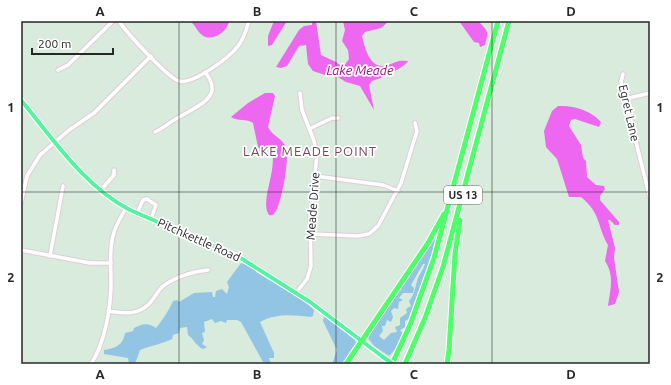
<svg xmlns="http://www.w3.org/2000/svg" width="671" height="385" font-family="Ubuntu,sans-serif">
<rect width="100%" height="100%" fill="#d8ebdd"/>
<!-- green -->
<g fill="#92c5e3" fill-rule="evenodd">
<path d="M435,240L436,244L434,252L431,255L427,276L416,299L412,317L405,321V327L400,330L403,334L399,345L389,356L374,346L368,338L369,333L430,243ZM423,264H425C423,269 422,271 419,276C415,284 416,293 409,301L411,306L406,309L407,313L400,318V325L395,327L397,332L391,333L384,340L379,336L383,331L382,326H385L387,320L391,322L393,317L391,311L394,308L398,309L399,302L403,300L399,298L403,293H413L414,288L411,285Z"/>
<path d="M241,263L254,267L256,272L306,302L314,310L313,316L310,317C294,315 276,313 260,322L274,353V358H269L271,364L263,362L241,322L237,320H227L226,323L221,321L215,323L212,319L204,322L205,332L202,333L204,340L202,344L207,347L203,349C196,346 194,339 188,335L187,327L180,328L179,333L173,335L172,339C162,344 150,346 140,350L135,364H129L128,358L104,354V350C116,348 123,345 125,333L133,331L134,328C142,324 148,322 156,328C161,322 170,309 173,301L177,300L179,302L194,293L212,292L213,297H215L216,291L222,289L227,294L229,287L227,282Z"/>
<polygon points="324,316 327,316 354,337 356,343 342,364 332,364 337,350 323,321"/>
</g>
<!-- water -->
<g fill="#ee67f0">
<path d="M189,21H229C228,31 212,43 202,35C196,31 196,24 189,21Z"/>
<polygon points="274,21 287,21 272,45 268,46 268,36"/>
<path d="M312,21H316L321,55L336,62L341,66H344L349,59L348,50L342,41L345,30L343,21H389L381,28L365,32L362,36C365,48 370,71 388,65C398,62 396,60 408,61C405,67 380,79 372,81L369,85L374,110L360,86L346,82L336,76L325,75L313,71L308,64L306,45L299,46L287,66L281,68L276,67L299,30L304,26L312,25Z"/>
<path d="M459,21H478C488,31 489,31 485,45L480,47L479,43L474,42Z"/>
<path d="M265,93H273L275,96L268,127C272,136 283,138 286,148C290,157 281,208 274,214C272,216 271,215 269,215C259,201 279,168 271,148L269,147L260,149L258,147L253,123C247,118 238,122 231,117L248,103Z"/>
<path d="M558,106C573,105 591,110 601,122L599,127L575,119L571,120L569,126L581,145L583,158L586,161L587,177L596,185L604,186L605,189L600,196V200L619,222V225H615L610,220H608L615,248L614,258L619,292L615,304L608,306C610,290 615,276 605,261L608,245C597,226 601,213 581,197H569L557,159L546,147L544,131L552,111Z"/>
</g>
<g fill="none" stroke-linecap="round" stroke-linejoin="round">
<!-- minor casing -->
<g stroke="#e1cdd7" stroke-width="5.5">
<g id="minor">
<path d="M119,21C125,31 169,79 179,81C193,85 230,57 238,46C244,39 246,30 249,21"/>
<polyline points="58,70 68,65 113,21"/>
<polyline points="623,74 621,82 650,198"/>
<polyline points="625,99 650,93"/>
<polyline points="309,129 332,118 338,118"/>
<path d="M155,132C164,128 171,121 181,116C198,106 225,97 205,72"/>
<polyline points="315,176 383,185 398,191"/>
<polyline points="101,190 114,175 114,170"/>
<polyline points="21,203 27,176 40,155 69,130 94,113 151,56"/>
<polyline points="137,213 143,200 147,199 156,205 151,219"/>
<polyline points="310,234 358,236 369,234 378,226 401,183 417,131 415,123"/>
<polyline points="21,250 90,263 111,263"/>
<polyline points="50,256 63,186"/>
<polyline points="296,293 307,279 311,266 310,218 317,155 314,141 302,110 300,93"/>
<path d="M108,311C123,313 137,316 149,304C154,299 157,292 162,287C176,276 191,272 208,270"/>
<path d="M91,364C105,343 111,307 111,282C111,267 109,250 113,236C115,226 121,217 126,208"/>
</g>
</g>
<!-- major casing -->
<g stroke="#fff" stroke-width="6">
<path id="major" d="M21,100C53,139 84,186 130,210L239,257L310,302L383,357"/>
</g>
<!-- highway casing -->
<g stroke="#fff" stroke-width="7">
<g id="highway">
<polyline points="346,364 428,243 444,214"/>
<polyline points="392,364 410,325 434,258 498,21"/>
<polyline points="405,364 425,318 443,267 509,21"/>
<polyline points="447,364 449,350 455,254 460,220"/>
</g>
</g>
<!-- minor -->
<use href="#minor" stroke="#fff" stroke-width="3.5"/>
<!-- major -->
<use href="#major" stroke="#55f3a1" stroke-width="4"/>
<!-- highway -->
<use href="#highway" stroke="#4eff69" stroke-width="5"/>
<!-- major-bridge casing -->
<g stroke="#fff" stroke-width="6" stroke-linecap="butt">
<polyline id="major-bridge" points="383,357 393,364"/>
</g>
<!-- major-bridge -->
<use href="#major-bridge" stroke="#55f3a1" stroke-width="4"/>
</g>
<!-- grid -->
<path fill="none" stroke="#272727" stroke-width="1" stroke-opacity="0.55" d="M179,21V364M336,21V364M492,21V364M21,192H650"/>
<g text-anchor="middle" stroke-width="3.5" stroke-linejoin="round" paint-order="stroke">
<!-- shield labels -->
<rect fill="#fff" stroke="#686868" stroke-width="1" x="444" y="186" width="38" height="18" rx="3"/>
<g font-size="11" font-weight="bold" fill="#272727">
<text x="463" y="199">US 13</text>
</g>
<!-- street labels -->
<g font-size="12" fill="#272727" stroke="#fff">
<text transform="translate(629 113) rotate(77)" y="4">Egret Lane</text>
<text transform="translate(313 206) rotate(-86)" y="4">Meade Drive</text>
<text transform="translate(199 240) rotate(24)" y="4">Pitchkettle Road</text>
</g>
<!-- water labels -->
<g font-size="13" font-style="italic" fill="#980a8f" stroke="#fff">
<text x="360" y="75">Lake Meade</text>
</g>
<!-- neighbourhood labels -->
<g font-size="13" letter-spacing="1" fill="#78475e" stroke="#fff">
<text x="310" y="156">LAKE MEADE POINT</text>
</g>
</g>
<!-- border -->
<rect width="671" height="385" fill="none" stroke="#ffffff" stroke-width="44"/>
<!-- scale -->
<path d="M32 48v6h81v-6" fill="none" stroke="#272727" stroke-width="2"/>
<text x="38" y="48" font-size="12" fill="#272727" stroke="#ffffff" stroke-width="3" paint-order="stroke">200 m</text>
<rect x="22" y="22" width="627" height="341" fill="none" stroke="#272727" stroke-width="1.5"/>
<g font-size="13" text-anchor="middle" font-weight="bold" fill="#272727">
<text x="100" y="16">A</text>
<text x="257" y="16">B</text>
<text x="414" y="16">C</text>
<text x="571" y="16">D</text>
<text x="11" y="112">1</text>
<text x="660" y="112">1</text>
<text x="11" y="282">2</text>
<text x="660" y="282">2</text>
<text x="100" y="379">A</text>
<text x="257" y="379">B</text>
<text x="414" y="379">C</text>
<text x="571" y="379">D</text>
</g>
</svg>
